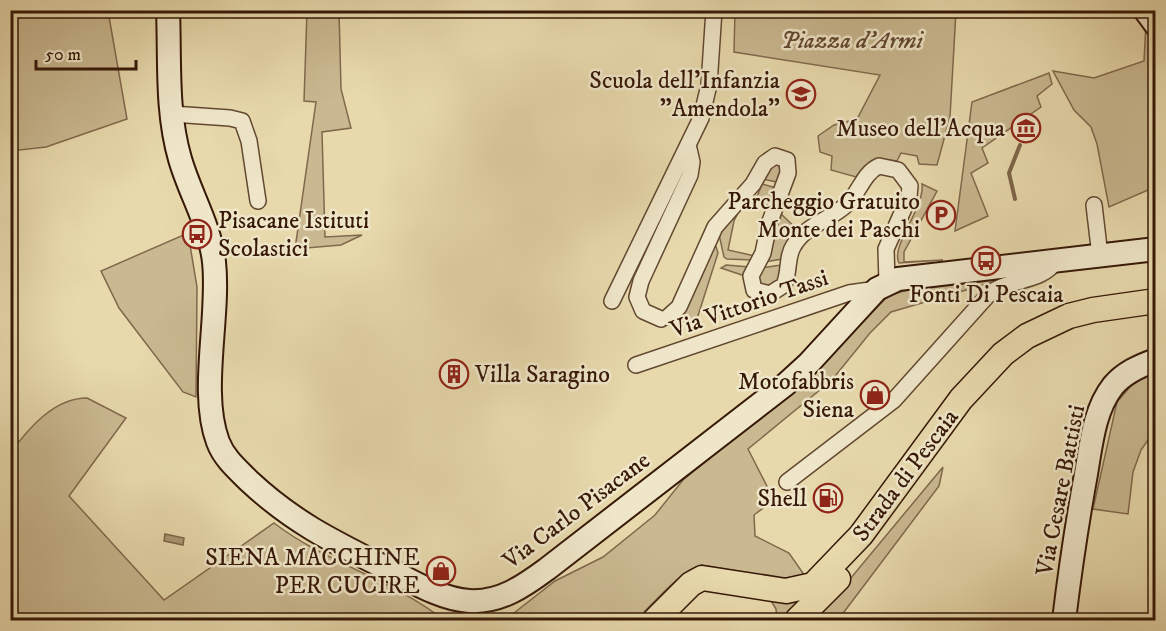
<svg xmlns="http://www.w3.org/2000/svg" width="1166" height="631" font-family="'IM FELL DW Pica',serif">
<rect width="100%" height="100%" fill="#e7d9ac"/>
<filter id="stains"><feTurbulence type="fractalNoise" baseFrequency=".00333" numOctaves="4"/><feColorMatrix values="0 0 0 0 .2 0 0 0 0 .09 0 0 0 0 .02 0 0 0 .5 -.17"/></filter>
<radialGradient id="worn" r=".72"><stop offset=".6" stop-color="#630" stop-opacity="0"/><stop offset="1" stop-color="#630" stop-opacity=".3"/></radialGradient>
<!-- green -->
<g fill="#c9b890" stroke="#80684c" stroke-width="1.5">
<polygon points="11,10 108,11 127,119 46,147 11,151"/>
<polygon points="307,11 339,11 341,89 351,128 322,132 325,237 362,235 341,245 295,249 316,102 304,101"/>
<path d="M735,11H956L950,117L937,165L919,164L917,156L901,153L897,161C878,157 867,160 856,177L831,170L832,156L820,152L818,136L834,125L857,119L880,75L734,52Z"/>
<polygon points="1146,23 1155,36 1155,187 1109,207 1097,144 1091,127 1074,110 1053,71 1094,78 1144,61"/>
<polygon points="1049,73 1052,84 1037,96 1041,107 982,148 988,163 971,173 988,216 955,231 972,102"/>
<polygon points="783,162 782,183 762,179 767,167"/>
<polygon points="762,184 780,189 774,203 757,197"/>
<path d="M922,184L937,191L904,252V262L943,260L899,263C890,246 925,208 922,184Z"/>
<polygon points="744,201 734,221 728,250 755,256 753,260 727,259 724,257 718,230"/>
<polygon points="779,212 800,232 782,259 764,262"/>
<polygon points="188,233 197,287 196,397 183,392 119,308 101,271"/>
<polygon points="713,237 718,253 695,325 674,320"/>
<polygon points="726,265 749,267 745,276 721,268"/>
<polygon points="782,265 778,284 767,290 754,278 760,268"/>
<path d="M1014,276L891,312L870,333L832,380L748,449L774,500L754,515L755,536L789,553L805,576L791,580L701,565C681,570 652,605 636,620H505L555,581L603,557L655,515L683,480L807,379L889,295L916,288Z"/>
<polygon points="1155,374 1155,430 1141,450 1133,472 1128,514 1093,509 1117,402 1135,381"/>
<path d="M87,398L126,418L69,496L164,600L274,523C326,563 392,579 444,620H11V452C29,428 54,398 87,398Z"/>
<polygon points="943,467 939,486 838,620 816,620"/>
<polygon points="769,597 807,597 787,620 777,620 776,609"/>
</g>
<!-- water -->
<polygon fill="#ab9774" stroke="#7c6448" stroke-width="1.5" points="165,534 184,538 183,545 164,541"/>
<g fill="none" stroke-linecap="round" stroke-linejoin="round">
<!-- stream -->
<polyline stroke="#7c6448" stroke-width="4" points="1015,199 1009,173 1020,145"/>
<!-- street casing -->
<g stroke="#624830" stroke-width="18">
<g id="street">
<polyline points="172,114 230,118 242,121 249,141 258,201"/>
<polyline points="1094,205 1100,256"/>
<polyline points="612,301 701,118 709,85 714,10"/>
<path d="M668,317L679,307L715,227L753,184L765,163L775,156L787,160L788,173L769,224L763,253L751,276L754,290L770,294L784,285C790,272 786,257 794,245C806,225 830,220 846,205C859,194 863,173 879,166L898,170L910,186L909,197L886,249L887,283"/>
<polyline points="661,319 643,311 637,297 641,281 690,175 692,162 689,149"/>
<polyline points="636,365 849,293 877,289"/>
<path d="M787,482L894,400L989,294C1009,278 1042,283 1056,261"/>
</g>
</g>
<!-- secondary casing -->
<g stroke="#361807" stroke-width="26">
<g id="secondary">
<path d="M168,10C170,60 166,111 180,159C190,194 210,225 214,262C220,317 199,392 218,442C224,458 237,469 249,481C293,522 332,541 386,568C412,581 440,599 469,601C500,603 524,586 547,569L786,384L809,363L877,289L898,279L1156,249"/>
<polyline points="1145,10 1156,25"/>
<path d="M1064,620C1070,571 1077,523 1086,474C1091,445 1094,410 1113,386C1124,373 1139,366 1156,360"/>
</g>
</g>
<!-- primary casing -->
<g stroke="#361807" stroke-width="27">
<g id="primary">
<polyline points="655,620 691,584 702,578 786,591 813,585 861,535 961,399 1003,354 1027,336 1069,316 1093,310 1156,301"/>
<polyline points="797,620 838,579"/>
</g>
</g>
<!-- street -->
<use href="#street" stroke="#efe6c9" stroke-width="15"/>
<!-- secondary -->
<use href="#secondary" stroke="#efe6c9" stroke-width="22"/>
<!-- primary -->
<use href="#primary" stroke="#e7d9ac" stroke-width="24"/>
</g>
<!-- icons -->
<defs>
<g id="school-ring" transform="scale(1.5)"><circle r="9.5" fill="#efe6c9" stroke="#8f2418" stroke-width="1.5"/><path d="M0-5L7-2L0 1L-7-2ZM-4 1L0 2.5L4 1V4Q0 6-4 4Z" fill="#8f2418"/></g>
<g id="museum-ring" transform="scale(1.5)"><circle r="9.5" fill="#efe6c9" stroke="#8f2418" stroke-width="1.5"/><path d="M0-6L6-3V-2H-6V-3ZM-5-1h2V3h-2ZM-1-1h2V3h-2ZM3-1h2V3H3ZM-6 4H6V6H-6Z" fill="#8f2418"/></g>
<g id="parking-ring" transform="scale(1.5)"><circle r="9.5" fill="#efe6c9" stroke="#8f2418" stroke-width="1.5"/><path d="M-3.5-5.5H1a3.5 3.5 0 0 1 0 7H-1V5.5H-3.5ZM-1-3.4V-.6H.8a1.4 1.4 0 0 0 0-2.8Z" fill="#8f2418"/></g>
<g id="bus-ring" transform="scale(1.5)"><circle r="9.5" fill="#efe6c9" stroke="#8f2418" stroke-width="1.5"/><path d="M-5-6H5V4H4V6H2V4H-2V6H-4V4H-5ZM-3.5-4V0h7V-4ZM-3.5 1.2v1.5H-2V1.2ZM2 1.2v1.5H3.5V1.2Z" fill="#8f2418"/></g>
<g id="building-ring" transform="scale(1.5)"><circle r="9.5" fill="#efe6c9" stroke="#8f2418" stroke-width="1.5"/><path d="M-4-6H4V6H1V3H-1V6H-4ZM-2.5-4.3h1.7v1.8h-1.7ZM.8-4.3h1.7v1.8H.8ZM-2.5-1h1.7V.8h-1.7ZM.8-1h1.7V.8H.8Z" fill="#8f2418"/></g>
<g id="shop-ring" transform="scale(1.5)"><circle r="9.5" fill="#efe6c9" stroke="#8f2418" stroke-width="1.5"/><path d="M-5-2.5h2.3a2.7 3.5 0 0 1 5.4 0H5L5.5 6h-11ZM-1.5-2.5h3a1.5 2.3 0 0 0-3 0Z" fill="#8f2418"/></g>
<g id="fuel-ring" transform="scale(1.5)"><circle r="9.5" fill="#efe6c9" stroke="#8f2418" stroke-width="1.5"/><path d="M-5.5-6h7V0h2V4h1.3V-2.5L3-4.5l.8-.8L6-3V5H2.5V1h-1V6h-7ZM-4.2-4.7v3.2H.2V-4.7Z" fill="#8f2418"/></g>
</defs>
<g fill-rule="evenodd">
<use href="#school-ring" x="801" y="94"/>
<use href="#museum-ring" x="1026" y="128"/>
<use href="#parking-ring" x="941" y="215"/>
<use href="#bus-ring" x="197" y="234"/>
<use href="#bus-ring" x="986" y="261"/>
<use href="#building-ring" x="454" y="374"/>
<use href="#shop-ring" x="875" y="395"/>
<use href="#fuel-ring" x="828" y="498"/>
<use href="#shop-ring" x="441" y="571"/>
</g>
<g text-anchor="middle" stroke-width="5" stroke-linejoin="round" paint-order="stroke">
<!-- park labels -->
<g font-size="24" font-style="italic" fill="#624830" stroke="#efe6c9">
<text x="852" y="48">Piazza d'Armi</text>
</g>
<!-- poi labels -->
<g font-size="24" fill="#361807" stroke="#efe6c9" text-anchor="end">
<text x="780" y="88">Scuola dell'Infanzia<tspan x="780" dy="28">"Amendola"</tspan></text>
<text x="1005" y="136">Museo dell'Acqua</text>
<text x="920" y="209">Parcheggio Gratuito<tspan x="920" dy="28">Monte dei Paschi</tspan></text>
<text x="218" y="228" text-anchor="start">Pisacane Istituti<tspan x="218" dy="28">Scolastici</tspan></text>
<text x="986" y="302" text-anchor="middle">Fonti Di Pescaia</text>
<text x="475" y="382" text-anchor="start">Villa Saragino</text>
<text x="854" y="389">Motofabbris<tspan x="854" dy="28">Siena</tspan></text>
<text x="807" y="506">Shell</text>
<text x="420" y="565">SIENA MACCHINE<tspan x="420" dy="28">PER CUCIRE</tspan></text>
</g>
<!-- street labels -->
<g font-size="24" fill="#361807" stroke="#efe6c9">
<text transform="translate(749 303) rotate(-19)" y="8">Via Vittorio Tassi</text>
<text transform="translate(905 475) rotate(-53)" y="8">Strada di Pescaia</text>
<text transform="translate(1060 490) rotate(-79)" y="8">Via Cesare Battisti</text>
<text transform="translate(576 510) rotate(-37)" y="8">Via Carlo Pisacane</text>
</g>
</g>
<!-- margin -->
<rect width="1166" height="631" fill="none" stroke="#e7d9ac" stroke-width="36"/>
<rect x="12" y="12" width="1142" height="607" fill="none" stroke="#361807" stroke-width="3"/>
<rect x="18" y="18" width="1130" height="595" fill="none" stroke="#361807" stroke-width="1.5"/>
<!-- scale -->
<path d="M36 60v9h100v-9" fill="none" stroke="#361807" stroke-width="3"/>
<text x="45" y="60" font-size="18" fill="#361807" stroke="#efe6c9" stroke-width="4.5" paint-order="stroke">50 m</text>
<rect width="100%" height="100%" filter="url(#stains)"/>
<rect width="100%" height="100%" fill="url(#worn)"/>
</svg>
